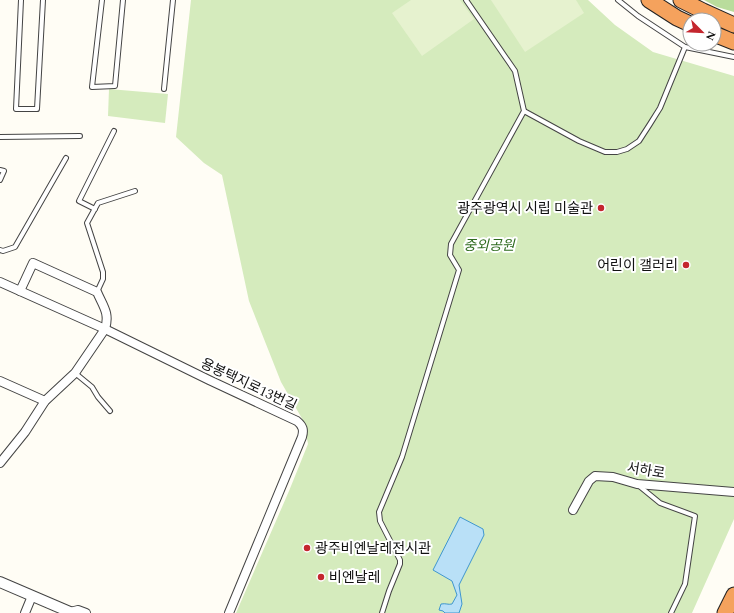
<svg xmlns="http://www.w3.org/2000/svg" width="734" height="613" font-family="Spectral,'Noto Sans KR',serif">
<rect width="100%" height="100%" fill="#fffdf5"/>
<!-- green -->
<g fill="#d5ebbd">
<polygon points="191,0 588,0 615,25 653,52 734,76 734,519 692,613 236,613 289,491 308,444 304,422 281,382 249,301 222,175 204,163 176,137"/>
<polygon points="109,89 168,94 165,123 108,116"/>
</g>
<!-- forest -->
<polygon fill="#b9dc9c" points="704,0 734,0 734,12 717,7"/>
<!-- pitch -->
<g fill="#e6f2cf">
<polygon points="411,0 460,0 474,19 422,56 392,13"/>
<polygon points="491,0 576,0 584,13 525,52"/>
</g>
<!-- water -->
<path fill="#b9e0f7" stroke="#3f96cf" d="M460,517L483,529L484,535L459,585L462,604L459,613H445L443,611L439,610L441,604C446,603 448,605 452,604L457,595L452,581L433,570Z"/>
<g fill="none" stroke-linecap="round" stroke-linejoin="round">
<!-- service casing -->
<g stroke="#444" stroke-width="6">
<g id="service">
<polyline points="21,0 16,109 37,109 43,0"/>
<polyline points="102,0 92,87 115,86 123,0"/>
<polyline points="685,47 734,57"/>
<polyline points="164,89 173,0"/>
<polyline points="524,111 579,141 605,152 617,152 627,149 639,141 650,124 660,108 685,47 638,16 618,0"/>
<polyline points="0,137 80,136"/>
<polyline points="0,170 4,171 0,180"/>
<polyline points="95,209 79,201 114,131"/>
<polyline points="0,250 3,251 15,247 66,158"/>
<polyline points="97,292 103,279 103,272 87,223 98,203 135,191"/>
<polyline points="75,373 92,387 98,397 110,411"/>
<polyline points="638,485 660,503 695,516 685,584 671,613"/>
<polyline points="382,613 389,591 400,564 400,560 380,521 379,512 402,457 459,270 450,255 451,244 524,111 515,71 466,0"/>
</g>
</g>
<!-- minor casing -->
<g stroke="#444" stroke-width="10">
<g id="minor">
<path d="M0,282L105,329L209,380L297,421C303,426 304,430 302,437L229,613"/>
<polyline points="0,381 45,401"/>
<path d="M0,463L25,432L45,401L75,373L105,329C110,313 103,306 97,292L33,263L20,291"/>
<polyline points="573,510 589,481 595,476 613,477 637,484 734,492"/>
<polyline points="25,613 32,596"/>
<polyline points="70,613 70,612 78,610 86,613"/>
</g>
</g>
<!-- tertiary casing -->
<g stroke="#444" stroke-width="12">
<polyline id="tertiary" points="0,582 70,612"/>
</g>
<!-- motorway casing -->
<g stroke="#222" stroke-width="17">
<g id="motorway">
<polyline points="649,0 677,18 690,24"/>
<polyline points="681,0 703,11 734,25"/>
<polyline points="714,34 734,42"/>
<polyline points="725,613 734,595"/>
</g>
</g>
<!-- service -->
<use href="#service" stroke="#fff" stroke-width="4"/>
<!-- minor -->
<use href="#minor" stroke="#fff" stroke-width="8"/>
<!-- tertiary -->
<use href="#tertiary" stroke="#fff" stroke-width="10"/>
<!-- motorway -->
<use href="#motorway" stroke="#f5a25d" stroke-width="15"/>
</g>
<!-- markers -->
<g fill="#c4262e" stroke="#fff" stroke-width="1.5">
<circle cx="601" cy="208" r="4"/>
<circle cx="686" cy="265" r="4"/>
<circle cx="307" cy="548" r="4"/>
<circle cx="321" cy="577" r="4"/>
</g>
<g text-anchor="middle" stroke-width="4" stroke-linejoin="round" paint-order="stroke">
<!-- poi labels -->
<g font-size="14" fill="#111" stroke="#fff" text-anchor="end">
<text x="593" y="213">광주광역시 시립 미술관</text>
<text x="678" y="270">어린이 갤러리</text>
<text x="315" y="553" text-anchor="start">광주비엔날레전시관</text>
<text x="329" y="582" text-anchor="start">비엔날레</text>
</g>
<!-- park labels -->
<g font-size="14" font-style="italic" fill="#2f6b1f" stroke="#fff">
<text x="489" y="250">중외공원</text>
</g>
<!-- street labels -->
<g font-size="14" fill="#111" stroke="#fff">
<text transform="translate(249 384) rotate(25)" y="5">용봉택지로13번길</text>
<text transform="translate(646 470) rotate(9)" y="5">서하로</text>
</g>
</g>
<!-- north arrow -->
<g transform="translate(702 32) rotate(114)"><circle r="19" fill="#ffffff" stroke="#a0a0a0"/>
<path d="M0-3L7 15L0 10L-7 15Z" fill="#c4262e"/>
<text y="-6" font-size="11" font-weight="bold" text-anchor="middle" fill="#111111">N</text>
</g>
</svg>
